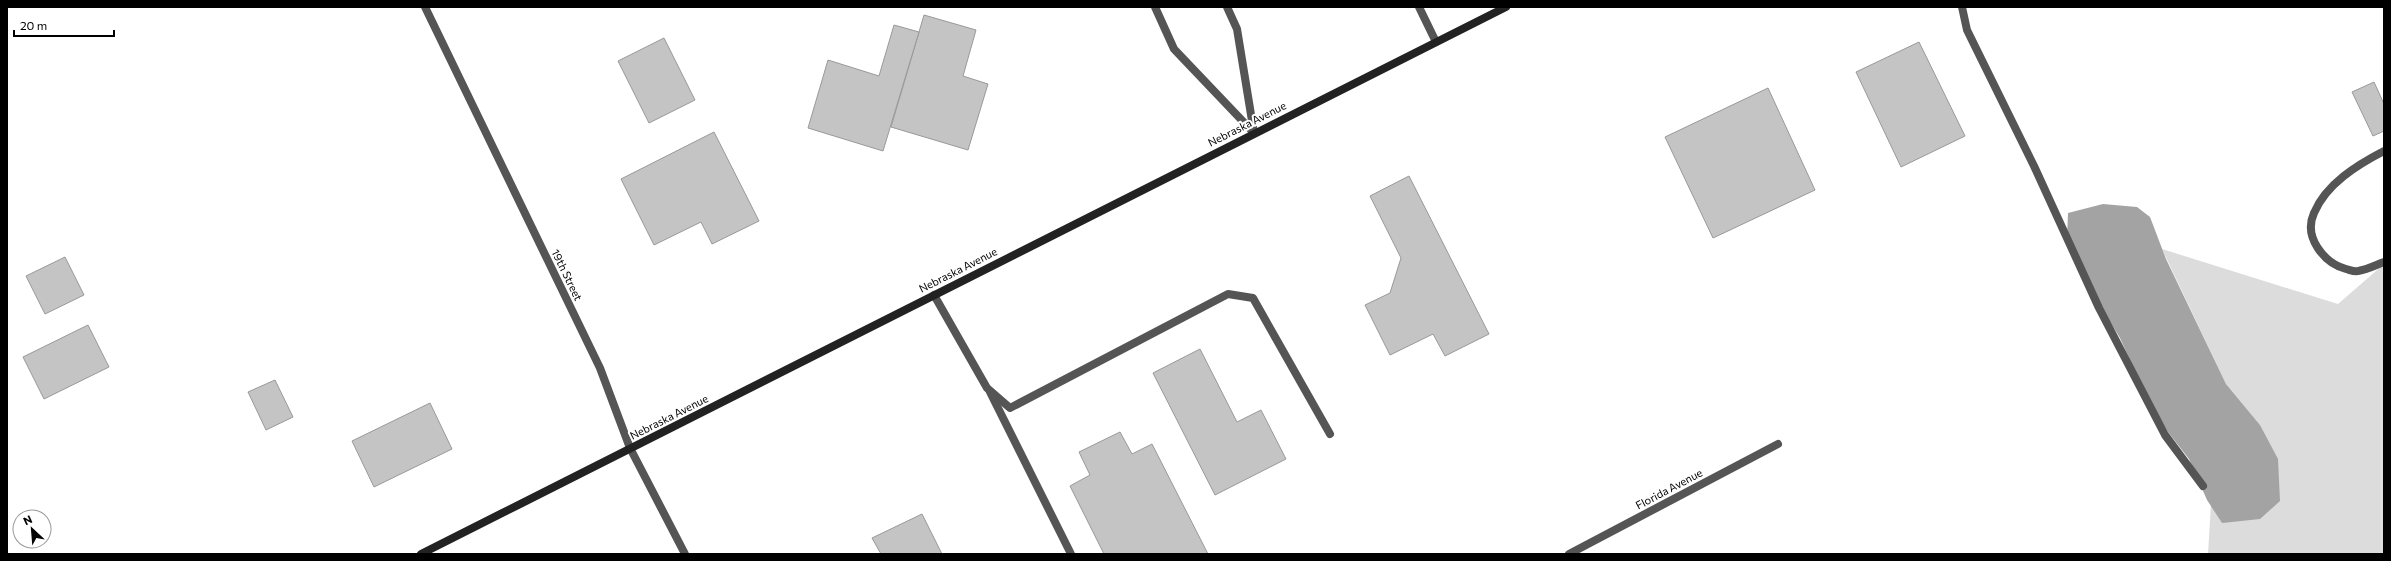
<svg xmlns="http://www.w3.org/2000/svg" width="2391" height="561" font-family="Commissioner,sans-serif">
<rect width="100%" height="100%" fill="#fff"/>
<!-- green -->
<polygon fill="#dcdcdc" points="2162,249 2338,304 2384,264 2384,554 2208,554 2211,504 2222,523 2260,425 2226,384"/>
<!-- water -->
<polygon fill="#a3a3a3" points="2103,204 2137,207 2150,217 2166,259 2226,384 2260,425 2278,459 2280,501 2260,519 2222,523 2207,500 2189,459 2168,432 2145,393 2120,338 2092,292 2067,238 2068,213"/>
<!-- building -->
<g fill="#c4c4c4" stroke="#999">
<polygon points="924,15 976,30 963,76 988,84 968,150 891,127"/>
<polygon points="894,25 919,32 883,151 808,128 828,60 879,76"/>
<polygon points="664,38 695,100 649,123 618,61"/>
<polygon points="1919,42 1965,136 1901,167 1856,72"/>
<polygon points="2374,82 2384,104 2384,131 2373,136 2352,92"/>
<polygon points="1768,88 1815,190 1713,238 1665,137"/>
<polygon points="714,132 759,221 712,244 701,222 654,245 621,179"/>
<polygon points="1409,176 1489,334 1445,356 1433,334 1390,355 1365,305 1390,293 1401,258 1370,196"/>
<polygon points="65,257 84,295 45,314 26,276"/>
<polygon points="88,325 109,367 44,399 23,357"/>
<polygon points="1200,349 1237,422 1261,410 1286,459 1215,495 1153,373"/>
<polygon points="275,380 293,417 266,430 248,392"/>
<polygon points="430,403 452,449 374,487 352,441"/>
<polygon points="1120,432 1132,454 1152,444 1208,554 1104,554 1070,486 1090,475 1079,452"/>
<polygon points="922,514 942,554 881,554 872,538"/>
</g>
<g fill="none" stroke-linecap="round" stroke-linejoin="round">
<!-- service -->
<g stroke="#555" stroke-width="8">
<polyline points="1419,7 1436,42"/>
<polyline points="1962,7 1967,30 2034,166 2099,308 2165,435 2203,486"/>
<path d="M2384,151C2357,165 2326,184 2314,213C2303,237 2324,263 2346,269C2350,270 2355,272 2358,271C2366,270 2376,265 2384,262"/>
<polyline points="934,295 987,388 1010,408 1228,294 1253,298 1330,434"/>
<polyline points="990,392 1071,554"/>
</g>
<!-- minor -->
<g stroke="#555" stroke-width="8">
<polyline points="425,7 600,368 630,448"/>
<polyline points="1569,554 1778,444"/>
</g>
<!-- tertiary -->
<g stroke="#555" stroke-width="8">
<polyline points="1155,7 1174,49 1254,133"/>
<polyline points="1227,7 1237,29 1254,133"/>
<polyline points="630,448 685,554"/>
</g>
<!-- secondary -->
<polyline stroke="#222" stroke-width="8" points="421,554 1506,7"/>
</g>
<g text-anchor="middle" stroke-width="4" stroke-linejoin="round" paint-order="stroke">
<!-- street labels -->
<g font-size="11" fill="#000" stroke="#fff">
<text transform="translate(1247 124) rotate(-27)" y="4">Nebraska Avenue</text>
<text transform="translate(958 270) rotate(-27)" y="4">Nebraska Avenue</text>
<text transform="translate(567 275) rotate(64)" y="4">19th Street</text>
<text transform="translate(669 417) rotate(-27)" y="4">Nebraska Avenue</text>
<text transform="translate(1669 489) rotate(-28)" y="4">Florida Avenue</text>
</g>
</g>
<!-- border -->
<rect width="2391" height="561" fill="none" stroke="#000000" stroke-width="16"/>
<!-- north arrow -->
<g transform="translate(32 529) rotate(334)"><circle r="19" fill="#ffffff" stroke="#999999"/>
<path d="M0-3L7 15L0 10L-7 15Z" fill="#000000"/>
<text y="-6" font-size="11" font-weight="bold" text-anchor="middle" fill="#000000">N</text>
</g>
<!-- scale -->
<path d="M14 30v6h100v-6" fill="none" stroke="#000000" stroke-width="2"/>
<text x="20" y="30" font-size="12" fill="#000000" stroke="#ffffff" stroke-width="3" paint-order="stroke">20 m</text>
</svg>
